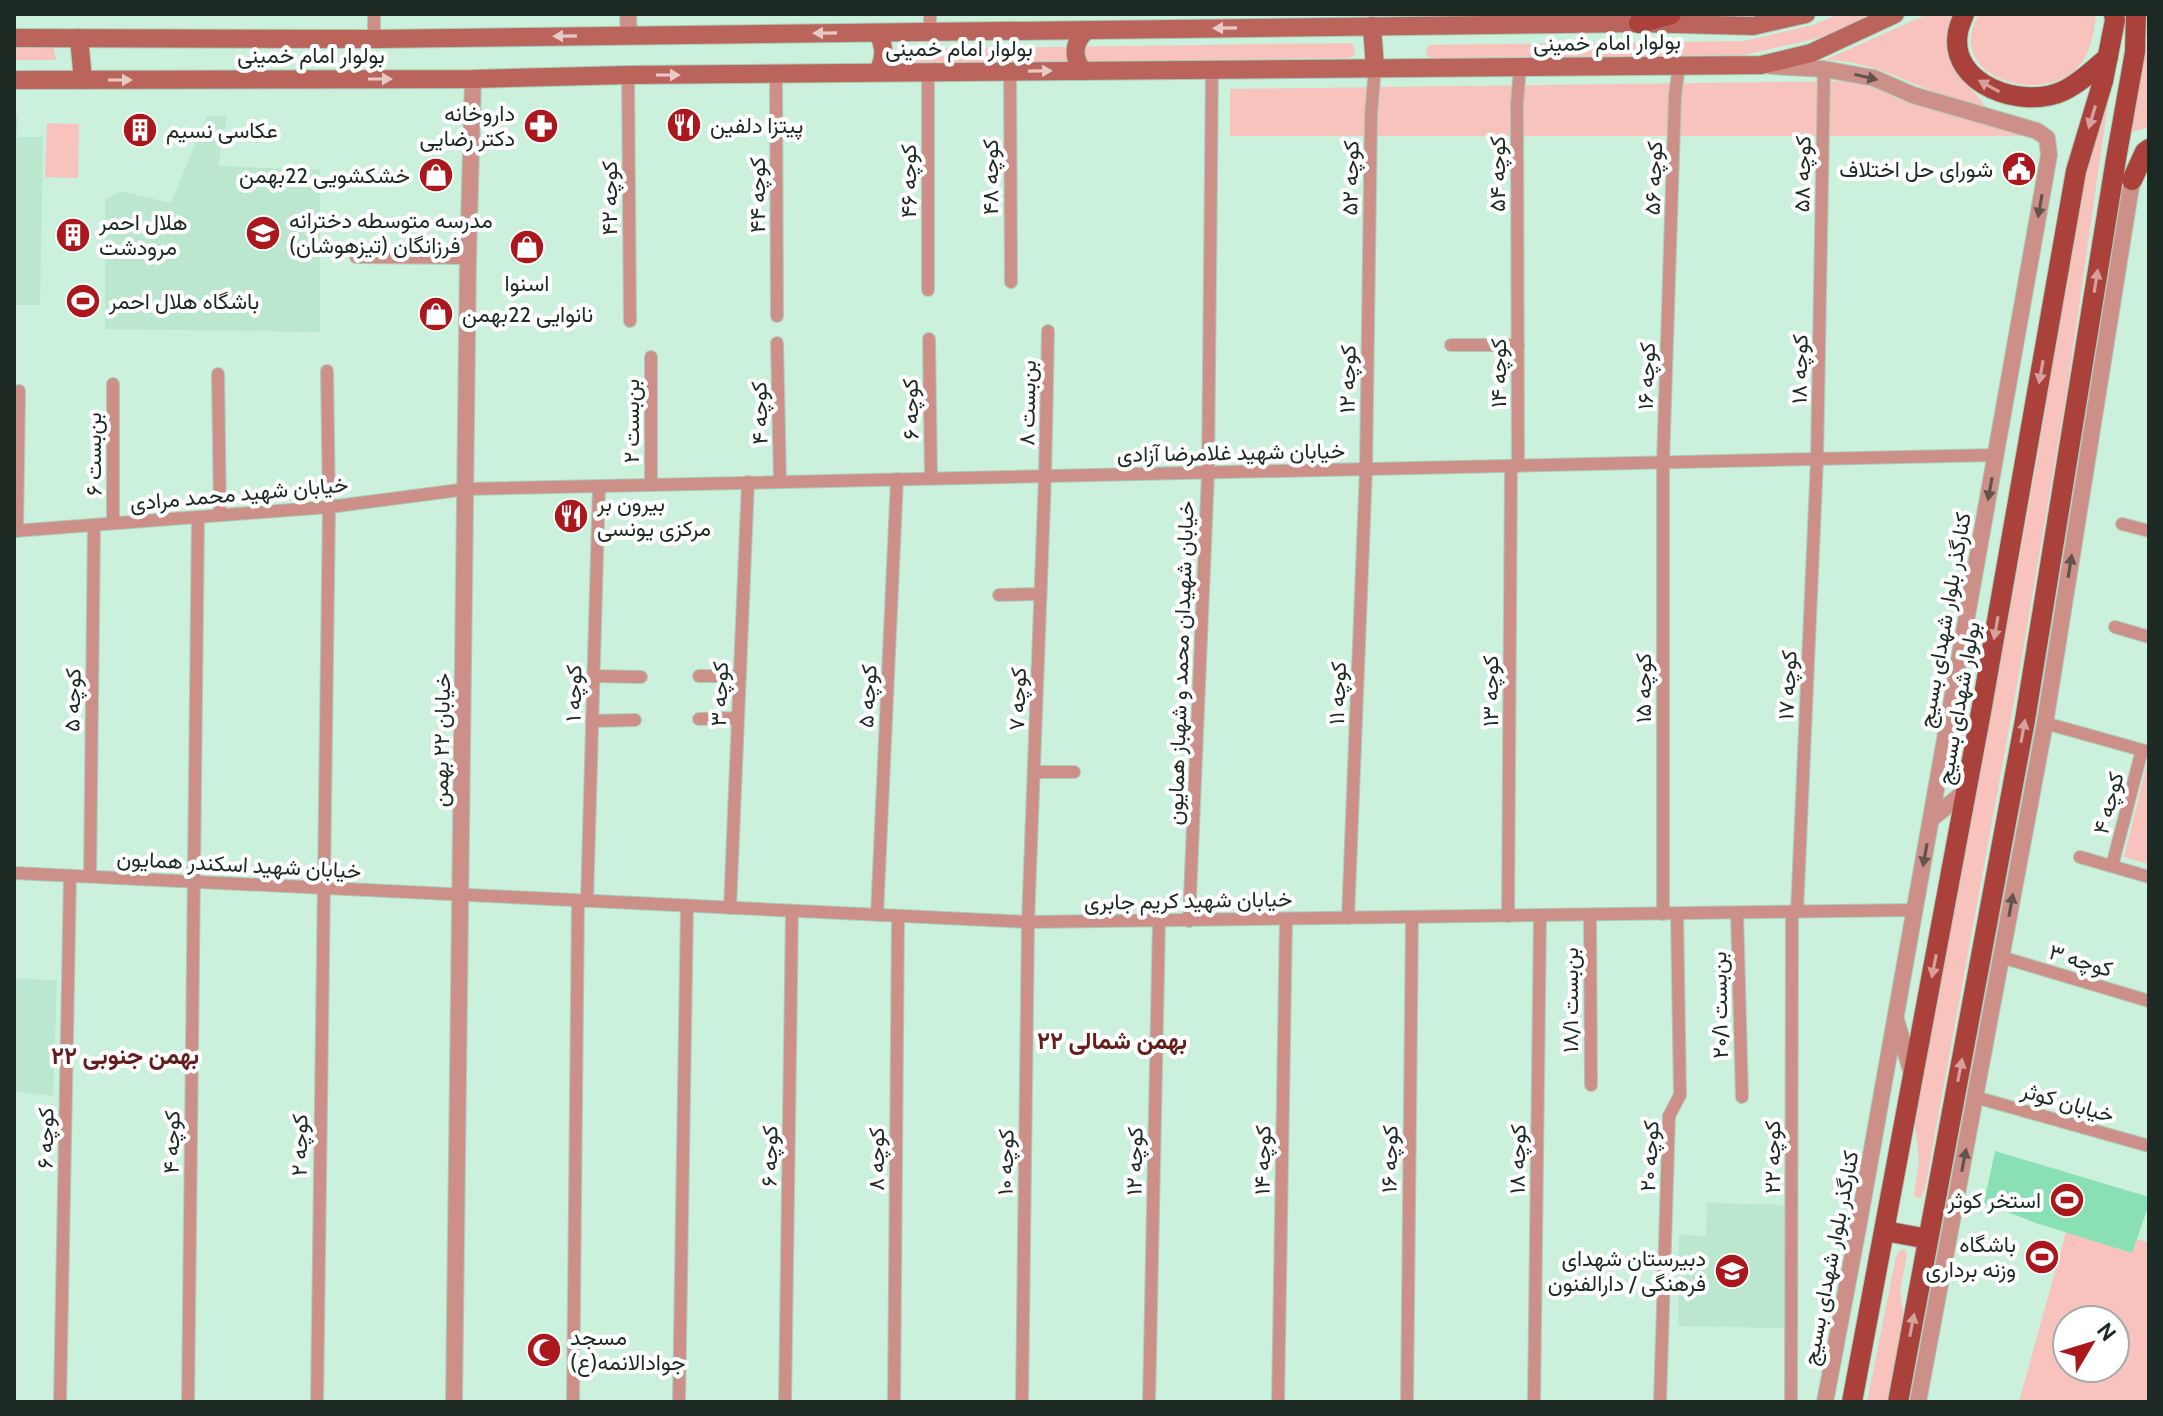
<svg xmlns="http://www.w3.org/2000/svg" width="2163" height="1416" font-family="Cabin,Vazirmatn,sans-serif">
<rect width="100%" height="100%" fill="#cbf0db"/>
<!-- built -->
<g fill="#bbe7ce">
<polygon points="18,114 17,137 43,137 40,305 14,305 14,115"/>
<polygon points="207,116 227,116 218,166 320,170 320,332 105,329 105,200 120,191 171,203"/>
<polygon points="14,979 57,980 53,1096 14,1091"/>
<polygon points="1707,1203 1786,1205 1784,1328 1678,1326 1679,1235 1706,1236"/>
</g>
<!-- green -->
<g fill="#f8c3bd" fill-rule="evenodd">
<polygon points="1839,14 1874,14 1819,38 1744,55 1431,58 1427,55 1426,51 1429,45 1744,41 1813,25"/>
<path d="M1928,14H1957L1964,80L1987,108C1967,102 1946,96 1927,89C1890,74 1866,61 1825,60Z"/>
<path d="M1979,14H2096C2094,34 2090,57 2074,71C2034,105 1943,74 1979,14Z"/>
<polygon points="2143,38 2149,51 2149,127 2132,132"/>
<polygon points="1349,43 1353,45 1355,50 1354,55 1349,58 909,63 904,61 902,56 906,49"/>
<polygon points="53,46 56,60 14,60 14,47"/>
<polygon points="1866,81 1896,98 2023,136 1230,136 1230,89"/>
<polygon points="2109,96 2066,397 2018,679 1925,1188 1921,1198 1917,1198 1914,1194 1919,1162 1915,1123 2018,567 2044,419 2067,256 2079,187"/>
<polygon points="47,123 79,124 78,178 45,177"/>
<polygon points="2149,755 2149,864 2124,857"/>
<path d="M2066,1232L2132,1253L2137,1239L2149,1243V1402H2019ZM2067,1320H2115V1368H2067Z"/>
<polygon points="1905,1249 1907,1255 1900,1290 1904,1323 1887,1402 1867,1402 1896,1256 1899,1251"/>
</g>
<!-- water -->
<polygon fill="#89e0b4" points="1995,1151 2149,1197 2149,1204 2132,1253 2036,1223 1984,1203"/>
<g fill="none" stroke-linecap="round" stroke-linejoin="round">
<!-- minor casing -->
<g stroke="#acccba" stroke-width="14">
<g id="minor">
<polyline points="374,14 374,39"/>
<polyline points="930,14 930,32"/>
<polyline points="1010,72 1011,282"/>
<polyline points="776,74 777,316"/>
<polyline points="628,75 630,321"/>
<polyline points="356,257 468,258"/>
<polyline points="928,290 928,72"/>
<polyline points="929,339 931,478"/>
<polyline points="777,343 780,482"/>
<polyline points="1451,345 1518,345"/>
<polyline points="218,374 220,515"/>
<polyline points="113,384 113,523"/>
<polyline points="1518,466 1517,104 1520,67"/>
<polyline points="651,485 651,357"/>
<polyline points="2122,524 2149,531"/>
<polyline points="14,531 329,507 467,489 1996,455"/>
<polyline points="17,531 19,391"/>
<polyline points="999,595 1040,594"/>
<polyline points="2115,627 2149,637"/>
<polyline points="593,676 641,677"/>
<polyline points="699,676 740,676"/>
<polyline points="699,719 738,718"/>
<polyline points="592,721 635,720"/>
<polyline points="2045,723 2149,752"/>
<polyline points="1035,772 1074,772"/>
<polyline points="2080,857 2149,877"/>
<polyline points="2112,866 2142,750"/>
<polyline points="14,873 1028,922 1915,910"/>
<polyline points="90,876 94,525"/>
<polyline points="587,901 599,486"/>
<polyline points="730,908 748,482"/>
<polyline points="1797,912 1817,459 1824,69"/>
<polyline points="1737,913 1742,1097"/>
<polyline points="1663,914 1663,462 1675,95 1679,66"/>
<polyline points="877,915 897,479"/>
<polyline points="1590,915 1591,1085"/>
<polyline points="1508,916 1511,466"/>
<polyline points="1348,918 1366,469 1371,114 1375,68"/>
<polyline points="1189,921 1208,473 1212,70"/>
<polyline points="2001,957 2149,1001"/>
<polyline points="1975,1097 2149,1146"/>
<polyline points="60,1402 70,876"/>
<polyline points="188,1402 198,517"/>
<polyline points="317,1402 329,507 327,371"/>
<polyline points="573,1402 578,901"/>
<polyline points="679,1402 687,906"/>
<polyline points="785,1402 792,911"/>
<polyline points="894,1402 898,916"/>
<polyline points="1022,1402 1028,922 1045,476 1048,331"/>
<polyline points="1149,1402 1159,921"/>
<polyline points="1278,1402 1286,919"/>
<polyline points="1407,1402 1412,917"/>
<polyline points="1534,1402 1540,916"/>
<polyline points="1660,1402 1669,1116 1680,1095 1677,914"/>
<polyline points="1791,1402 1792,912"/>
</g>
</g>
<!-- tertiary casing -->
<g stroke="#acccba" stroke-width="18">
<g id="tertiary">
<polyline points="628,14 629,36"/>
<polyline points="1771,66 1824,69 1874,78 1913,95 2037,131 2047,138 2049,155 1858,1228 1825,1402"/>
<polyline points="1931,819 1967,790"/>
<polyline points="1897,1023 1912,1074"/>
<polyline points="454,1402 468,258 473,79"/>
<polyline points="1918,1402 2045,723 2132,180"/>
</g>
</g>
<!-- secondary casing -->
<g stroke="#acccba" stroke-width="20">
<g id="secondary">
<polyline points="1372,26 1375,68"/>
<path d="M878,33C885,48 885,57 878,72"/>
<polyline points="14,38 374,39 1639,23 1753,26 1806,14"/>
<polyline points="79,38 83,80"/>
<path d="M1083,71C1072,57 1073,42 1087,30"/>
<polyline points="14,80 473,79 628,75 1761,65 1811,53 1895,14"/>
</g>
</g>
<!-- primary casing -->
<g stroke="#acccba" stroke-width="22">
<g id="primary">
<path d="M1964,14C1962,20 1959,26 1958,32C1948,85 2023,110 2063,91C2080,83 2094,69 2108,57"/>
<polyline points="1639,23 1671,14"/>
<polyline points="2132,180 2145,152 2149,149"/>
<polyline points="1885,1231 1928,1239"/>
<polyline points="1852,1402 1981,712 2076,171 2103,81 2115,20 2114,14"/>
<polyline points="1898,1402 2025,720 2116,159 2135,52 2136,14"/>
</g>
</g>
<!-- minor -->
<use href="#minor" stroke="#cc9089" stroke-width="12"/>
<!-- tertiary -->
<use href="#tertiary" stroke="#cc9089" stroke-width="16"/>
<!-- secondary -->
<use href="#secondary" stroke="#ba645c" stroke-width="18"/>
<!-- primary -->
<use href="#primary" stroke="#ab413b" stroke-width="20"/>
</g>
<!-- one-way arrows -->
<defs><path id="oneway-solid" d="M-6-.8H1V-3.2L6.5 0L1 3.2V.8H-6Z" transform="scale(2)"/></defs>
<g fill="#e7c9c6">
<use href="#oneway-solid" transform="translate(1225 28) rotate(179)"/>
<use href="#oneway-solid" transform="translate(825 33) rotate(179)"/>
<use href="#oneway-solid" transform="translate(565 36) rotate(179)"/>
<use href="#oneway-solid" transform="translate(1040 71) rotate(-1)"/>
<use href="#oneway-solid" transform="translate(668 75)"/>
<use href="#oneway-solid" transform="translate(380 79)"/>
<use href="#oneway-solid" transform="translate(120 80)"/>
</g>
<g fill="#62534c">
<use href="#oneway-solid" transform="translate(1866 77) rotate(13)"/>
<use href="#oneway-solid" transform="translate(2040 206) rotate(100)"/>
<use href="#oneway-solid" transform="translate(1990 489) rotate(100)"/>
<use href="#oneway-solid" transform="translate(2070 566) rotate(-81)"/>
<use href="#oneway-solid" transform="translate(1925 855) rotate(100)"/>
<use href="#oneway-solid" transform="translate(2011 905) rotate(-80)"/>
<use href="#oneway-solid" transform="translate(1964 1160) rotate(-79)"/>
</g>
<g fill="#d5a09d">
<use href="#oneway-solid" transform="translate(1989 86) rotate(-151)"/>
<use href="#oneway-solid" transform="translate(2092 117) rotate(107)"/>
<use href="#oneway-solid" transform="translate(2096 281) rotate(-81)"/>
<use href="#oneway-solid" transform="translate(2041 372) rotate(100)"/>
<use href="#oneway-solid" transform="translate(1996 628) rotate(100)"/>
<use href="#oneway-solid" transform="translate(2023 731) rotate(-80)"/>
<use href="#oneway-solid" transform="translate(1934 966) rotate(101)"/>
<use href="#oneway-solid" transform="translate(1960 1070) rotate(-79)"/>
<use href="#oneway-solid" transform="translate(1912 1325) rotate(-79)"/>
</g>
<!-- icons -->
<defs>
<g id="restaurant-disc" transform="scale(1.8)"><circle r="9.5" fill="#aa171c" stroke="#fff"/><path d="M-5-6h1v4h1v-4h1v4h1v-4h1v5L-1.5 .5V6h-2V.5L-5-1ZM5-6V6H3V1.5H1.5Q1.5-4 5-6Z" fill="#fff"/></g>
<g id="pharmacy-disc" transform="scale(1.8)"><circle r="9.5" fill="#aa171c" stroke="#fff"/><path d="M-2-6h4v4h4v4h-4v4h-4v-4h-4v-4h4Z" fill="#fff"/></g>
<g id="building-disc" transform="scale(1.8)"><circle r="9.5" fill="#aa171c" stroke="#fff"/><path d="M-4-6H4V6H1V3H-1V6H-4ZM-2.5-4.3h1.7v1.8h-1.7ZM.8-4.3h1.7v1.8H.8ZM-2.5-1h1.7V.8h-1.7ZM.8-1h1.7V.8H.8Z" fill="#fff"/></g>
<g id="civic-disc" transform="scale(1.8)"><circle r="9.5" fill="#aa171c" stroke="#fff"/><path d="M-.6-6.5H3V-4.5H.6V-3L4-1V1h2V6H-6V1h2V-1L-.6-3ZM-1.2 2.5V6h2.4V2.5Z" fill="#fff"/></g>
<g id="shop-disc" transform="scale(1.8)"><circle r="9.5" fill="#aa171c" stroke="#fff"/><path d="M-5-2.5h2.3a2.7 3.5 0 0 1 5.4 0H5L5.5 6h-11ZM-1.5-2.5h3a1.5 2.3 0 0 0-3 0Z" fill="#fff"/></g>
<g id="school-disc" transform="scale(1.8)"><circle r="9.5" fill="#aa171c" stroke="#fff"/><path d="M0-5L7-2L0 1L-7-2ZM-4 1L0 2.5L4 1V4Q0 6-4 4Z" fill="#fff"/></g>
<g id="stadium-disc" transform="scale(1.8)"><circle r="9.5" fill="#aa171c" stroke="#fff"/><path d="M0-5a6.5 5 0 1 0 0 10a6.5 5 0 1 0 0-10ZM-3.5-1.8h7v3.6h-7Z" fill="#fff"/></g>
<g id="mosque-disc" transform="scale(1.8)"><circle r="9.5" fill="#aa171c" stroke="#fff"/><path d="M3.5-4.9A6 6 0 1 0 3.5 4.9A5 5 0 1 1 3.5-4.9Z" fill="#fff"/></g>
</defs>
<g fill-rule="evenodd">
<use href="#restaurant-disc" x="684" y="125"/>
<use href="#pharmacy-disc" x="541" y="126"/>
<use href="#building-disc" x="140" y="130"/>
<use href="#civic-disc" x="2019" y="169"/>
<use href="#shop-disc" x="436" y="175"/>
<use href="#school-disc" x="263" y="233"/>
<use href="#building-disc" x="73" y="235"/>
<use href="#shop-disc" x="527" y="247"/>
<use href="#stadium-disc" x="83" y="301"/>
<use href="#shop-disc" x="436" y="314"/>
<use href="#restaurant-disc" x="571" y="516"/>
<use href="#stadium-disc" x="2067" y="1200"/>
<use href="#stadium-disc" x="2042" y="1257"/>
<use href="#school-disc" x="1732" y="1271"/>
<use href="#mosque-disc" x="544" y="1350"/>
</g>
<g text-anchor="middle" stroke-width="8" stroke-linejoin="round" paint-order="stroke">
<!-- street labels -->
<g font-size="22" fill="#1c2a23" stroke="#fff">
<text transform="translate(1607 42) rotate(-1)" y="8">بولوار امام خمینی</text>
<text x="959" y="56">بولوار امام خمینی</text>
<text x="311" y="63">بولوار امام خمینی</text>
<text transform="translate(1497 174) rotate(-90)" y="8">کوچه ۵۴</text>
<text transform="translate(1802 174) rotate(-89)" y="8">کوچه ۵۸</text>
<text transform="translate(990 177) rotate(-90)" y="8">کوچه ۴۸</text>
<text transform="translate(1350 178) rotate(-89)" y="8">کوچه ۵۲</text>
<text transform="translate(1653 178) rotate(-88)" y="8">کوچه ۵۶</text>
<text transform="translate(908 181) rotate(-90)" y="8">کوچه ۴۶</text>
<text transform="translate(757 195) rotate(-90)" y="8">کوچه ۴۴</text>
<text transform="translate(609 198) rotate(-90)" y="8">کوچه ۴۲</text>
<text transform="translate(1799 369) rotate(-89)" y="8">کوچه ۱۸</text>
<text transform="translate(1498 373) rotate(-90)" y="8">کوچه ۱۴</text>
<text transform="translate(1646 376) rotate(-88)" y="8">کوچه ۱۶</text>
<text transform="translate(1347 379) rotate(-89)" y="8">کوچه ۱۲</text>
<text transform="translate(1027 403) rotate(-89)" y="8">بن‌بست ۸</text>
<text transform="translate(910 409) rotate(-91)" y="8">کوچه ۶</text>
<text transform="translate(759 413) rotate(-91)" y="8">کوچه ۴</text>
<text transform="translate(631 421) rotate(-90)" y="8">بن‌بست ۲</text>
<text transform="translate(1231 452) rotate(-1)" y="8">خیابان شهید غلامرضا آزادی</text>
<text transform="translate(93 454) rotate(-90)" y="8">بن‌بست ۶</text>
<text transform="translate(239 493) rotate(-5)" y="8">خیابان شهید محمد مرادی</text>
<text transform="translate(1944 620) rotate(-80)" y="8">کنارگذر بلوار شهدای بسیج</text>
<text transform="translate(1180 663) rotate(-88)" y="8">خیابان شهیدان محمد و شهباز همایون</text>
<text transform="translate(1787 685) rotate(-87)" y="8">کوچه ۱۷</text>
<text transform="translate(1643 688) rotate(-90)" y="8">کوچه ۱۵</text>
<text transform="translate(1490 691) rotate(-90)" y="8">کوچه ۱۳</text>
<text transform="translate(573 693) rotate(-89)" y="8">کوچه ۱</text>
<text transform="translate(1337 693) rotate(-88)" y="8">کوچه ۱۱</text>
<text transform="translate(719 694) rotate(-88)" y="8">کوچه ۳</text>
<text transform="translate(867 696) rotate(-87)" y="8">کوچه ۵</text>
<text transform="translate(1017 699) rotate(-88)" y="8">کوچه ۷</text>
<text transform="translate(72 700) rotate(-89)" y="8">کوچه ۵</text>
<text transform="translate(1958 703) rotate(-80)" y="8">بولوار شهدای بسیج</text>
<text transform="translate(441 740) rotate(-89)" y="8">خیابان ۲۲ بهمن</text>
<text transform="translate(2108 803) rotate(-75)" y="8">کوچه ۴</text>
<text transform="translate(239 864) rotate(3)" y="8">خیابان شهید اسکندر همایون</text>
<text transform="translate(1188 900) rotate(-1)" y="8">خیابان شهید کریم جابری</text>
<text transform="translate(2081 960) rotate(17)" y="8">کوچه ۳</text>
<text transform="translate(1570 1000) rotate(-90)" y="8">بن‌بست ۱۸/۱</text>
<text transform="translate(1719 1005) rotate(-91)" y="8">بن‌بست ۲۰/۱</text>
<text transform="translate(2068 1102) rotate(16)" y="8">خیابان کوثر</text>
<text transform="translate(45 1138) rotate(-89)" y="8">کوچه ۶</text>
<text transform="translate(171 1142) rotate(-89)" y="8">کوچه ۴</text>
<text transform="translate(299 1145) rotate(-89)" y="8">کوچه ۲</text>
<text transform="translate(769 1156) rotate(-89)" y="8">کوچه ۶</text>
<text transform="translate(1649 1156) rotate(-87)" y="8">کوچه ۲۰</text>
<text transform="translate(1772 1157) rotate(-90)" y="8">کوچه ۲۲</text>
<text transform="translate(876 1159) rotate(-90)" y="8">کوچه ۸</text>
<text transform="translate(1389 1159) rotate(-89)" y="8">کوچه ۱۶</text>
<text transform="translate(1517 1159) rotate(-89)" y="8">کوچه ۱۸</text>
<text transform="translate(1262 1160) rotate(-89)" y="8">کوچه ۱۴</text>
<text transform="translate(1134 1161) rotate(-89)" y="8">کوچه ۱۲</text>
<text transform="translate(1005 1162) rotate(-89)" y="8">کوچه ۱۰</text>
<text transform="translate(1830 1258) rotate(-79)" y="8">کنارگذر بلوار شهدای بسیج</text>
</g>
<!-- poi labels -->
<g font-size="22" fill="#1c2a23" stroke="#fff" text-anchor="start">
<text x="515" y="121" text-anchor="end">داروخانه<tspan x="515" dy="25">دکتر رضایی</tspan></text>
<text x="710" y="133">پیتزا دلفین</text>
<text x="166" y="138">عکاسی نسیم</text>
<text x="1993" y="177" text-anchor="end">شورای حل اختلاف</text>
<text x="410" y="183" text-anchor="end">خشکشویی 22بهمن</text>
<text x="289" y="228">مدرسه متوسطه دخترانه<tspan x="289" dy="25">فرزانگان (تیزهوشان)</tspan></text>
<text x="99" y="230">هلال احمر<tspan x="99" dy="25">مرودشت</tspan></text>
<text x="527" y="291" text-anchor="middle">اسنوا</text>
<text x="109" y="309">باشگاه هلال احمر</text>
<text x="462" y="322">نانوایی 22بهمن</text>
<text x="597" y="511">بیرون بر<tspan x="597" dy="25">مرکزی یونسی</tspan></text>
<text x="2041" y="1208" text-anchor="end">استخر کوثر</text>
<text x="2016" y="1252" text-anchor="end">باشگاه<tspan x="2016" dy="25">وزنه برداری</tspan></text>
<text x="1706" y="1266" text-anchor="end">دبیرستان شهدای<tspan x="1706" dy="25">فرهنگی / دارالفنون</tspan></text>
<text x="570" y="1345">مسجد<tspan x="570" dy="25">جوادالانمه(ع)</tspan></text>
</g>
<!-- neighbourhood labels -->
<g font-size="24" font-weight="bold" fill="#631e1b" stroke="#fff">
<text x="1112" y="1049">۲۲ بهمن شمالی</text>
<text x="125" y="1064">۲۲ بهمن جنوبی</text>
</g>
</g>
<!-- border -->
<rect width="2163" height="1416" fill="none" stroke="#1c2a23" stroke-width="32"/>
<!-- north arrow -->
<g transform="translate(2091 1344) rotate(52)"><circle r="38" fill="#ffffff" stroke="#a4aaa7" stroke-width="2"/>
<path d="M0-6L14 30L0 20L-14 30Z" fill="#aa171c"/>
<text y="-12" font-size="22" font-weight="bold" text-anchor="middle" fill="#1c2a23">N</text>
</g>
</svg>
